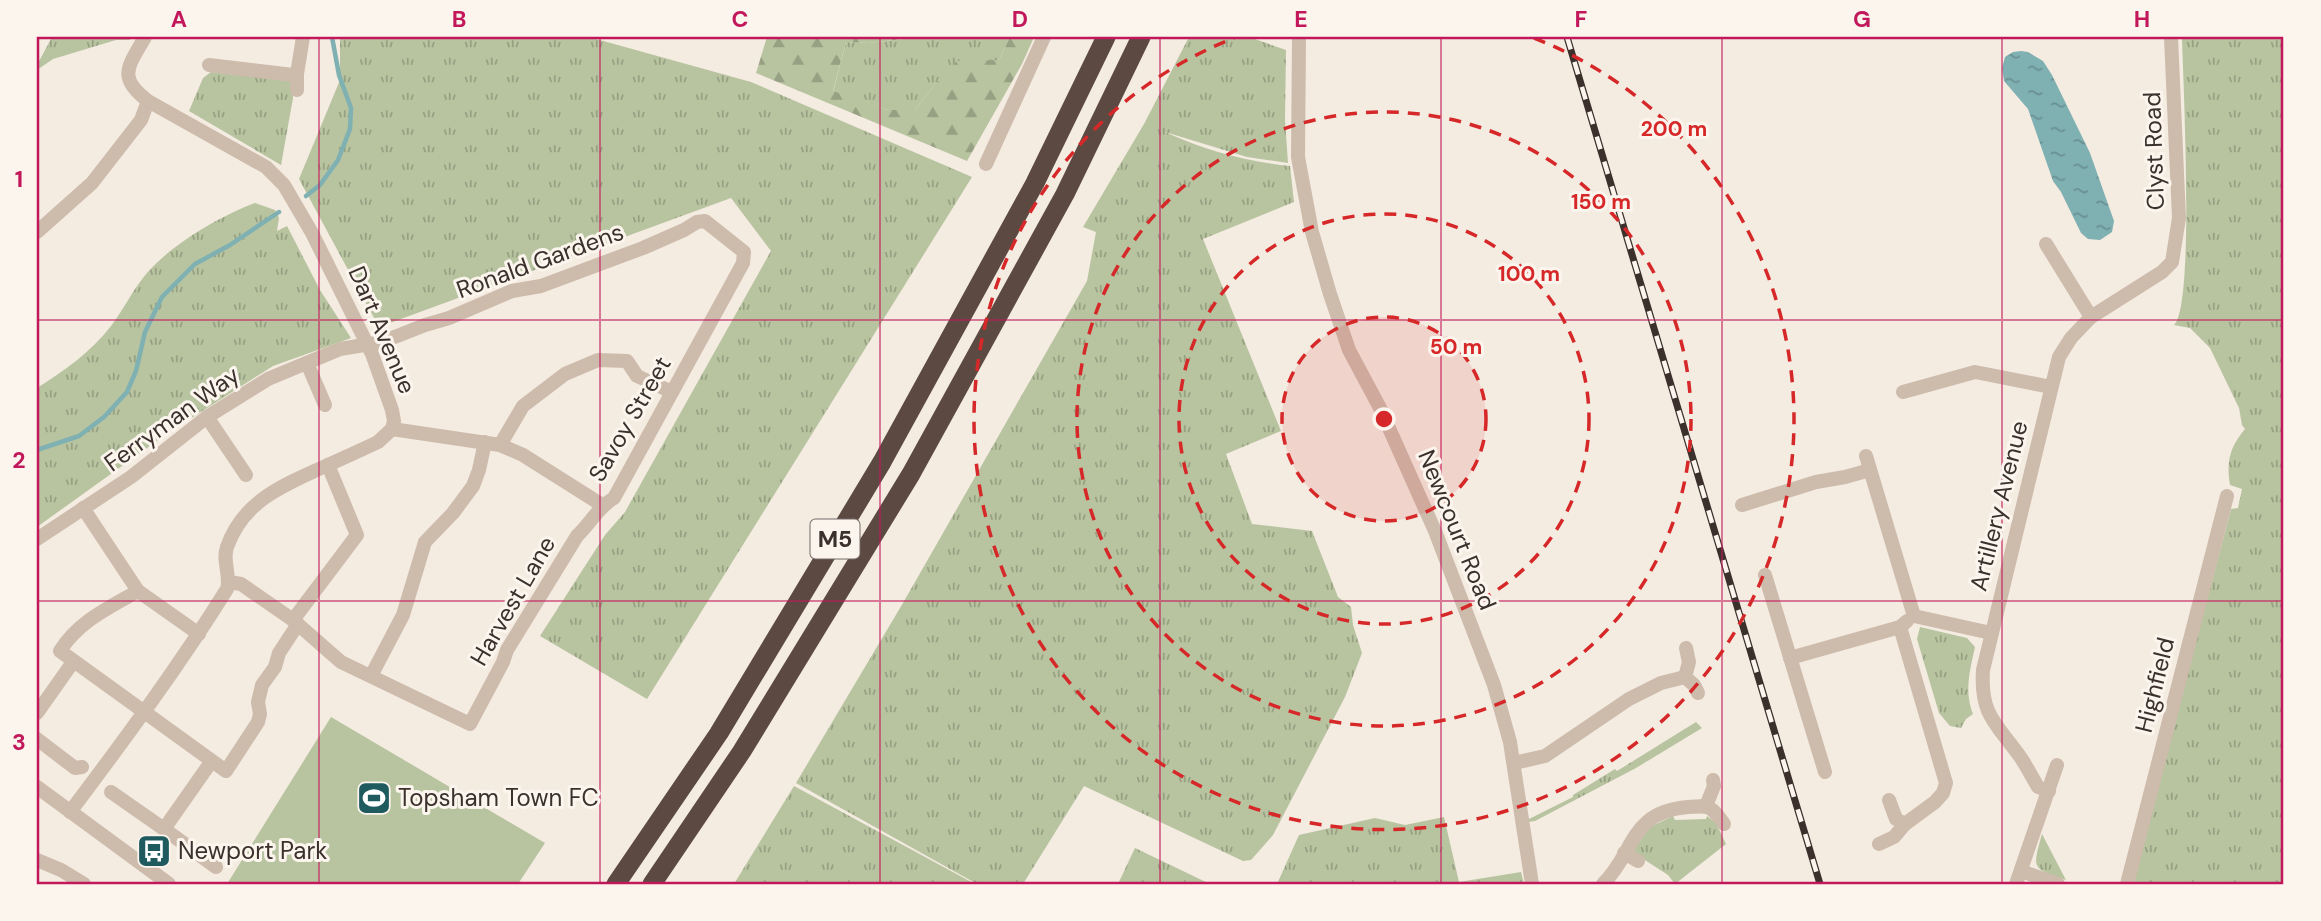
<svg xmlns="http://www.w3.org/2000/svg" width="2321" height="921" font-family="'DM Sans',sans-serif">
<defs>
<pattern id="grass-tufts" width="24" height="20" patternUnits="userSpaceOnUse" patternTransform="scale(1.75)"><rect width="24" height="20" fill="#b8c4a0"/><path d="M3 7l-1-3M5 7V3M7 7l1-3M15 17l-1-3M17 17v-4M19 17l1-3" fill="none" stroke="#97a083"/></pattern>
<pattern id="forest-firs" width="22" height="20" patternUnits="userSpaceOnUse" patternTransform="scale(1.75)"><rect width="22" height="20" fill="#b8c4a0"/><path d="M5 1l3.5 6h-7zM16 11l3.5 6h-7z" fill="#97a083"/></pattern>
<pattern id="water-ripples" width="26" height="14" patternUnits="userSpaceOnUse" patternTransform="scale(1.75)"><rect width="26" height="14" fill="#7fb0b2"/><path d="M2 4q2-2 4 0t4 0M15 11q2-2 4 0t4 0" fill="none" stroke="#699091"/></pattern>
</defs>
<rect width="100%" height="100%" fill="#f4ebe1"/>
<!-- grass -->
<g fill="url(#grass-tufts)">
<polygon points="52,37 131,37 130,40 116,40 53,59 37,70 37,65"/>
<polygon points="340,37 589,37 751,82 972,177 647,699 540,636 605,535 625,512 771,251 731,198 379,327 299,179 340,80"/>
<polygon points="922,37 1010,37 999,60 938,80 915,110 888,110 833,92 846,42 868,43"/>
<path d="M1189,37H1249L1286,50L1285,120L1288,163L1247,157L1165,132C1204,150 1248,162 1290,166L1294,202L1203,239L1281,431L1226,454L1252,524L1312,531L1338,597L1351,607L1353,625L1362,653L1345,697L1273,835L1251,860L1243,861L1084,786L1023,884H977L796,783L903,603L1087,281L1096,232L1083,227L1144,124Z"/>
<path d="M2182,37H2284V884H2132L2231,509L2238,508L2242,489L2230,485C2226,461 2230,447 2245,429L2242,425L2239,408L2210,348L2190,328L2174,325C2195,306 2183,77 2182,37Z"/>
<polygon points="211,72 293,81 293,98 281,165 189,111 203,78"/>
<path d="M255,203L275,210L279,218L277,231L287,226L320,290L351,338L273,366L168,433L37,527V388C64,371 91,352 111,326C124,309 133,289 147,273C172,244 220,216 255,203Z"/>
<path d="M1920,627L1967,638L1975,647C1970,670 1964,691 1973,714L1966,719L1961,728L1950,726L1939,713L1917,639Z"/>
<polygon points="1696,722 1702,728 1636,768 1535,821 1528,822 1527,820 1573,797 1573,795 1615,769 1617,771"/>
<polygon points="794,786 975,884 734,884"/>
<polygon points="1673,816 1675,820 1706,819 1707,816 1716,823 1726,844 1675,884 1668,875 1634,853 1635,848 1650,827"/>
<polygon points="1444,817 1459,882 1521,872 1524,884 1277,884 1299,835 1375,818 1405,825"/>
<path d="M2042,834L2066,880C2032,868 2032,870 2042,834Z"/>
<polygon points="1135,848 1210,884 1118,884"/>
</g>
<!-- forest -->
<polygon fill="url(#forest-firs)" points="767,37 922,37 868,43 846,42 833,91 888,110 915,110 938,80 957,61 999,60 1010,37 1034,37 1022,64 967,161 756,73"/>
<!-- pitch -->
<polygon fill="#b8c4a0" points="331,717 545,843 518,884 227,884"/>
<!-- water -->
<polygon fill="url(#water-ripples)" points="2021,51 2028,52 2043,61 2052,75 2090,153 2114,221 2112,232 2100,240 2088,239 2081,233 2061,192 2053,181 2028,109 2004,81 2002,68 2005,57 2013,52"/>
<g fill="none" stroke-linecap="round" stroke-linejoin="round">
<!-- stream -->
<g stroke="#7fb0b2" stroke-width="4.5">
<polyline points="306,196 320,185 338,160 350,129 351,108 339,75 332,37"/>
<polyline points="37,450 79,436 104,417 127,392 136,371 145,332 162,297 195,264 230,245 279,212"/>
</g>
<!-- minor -->
<g stroke="#cdbbac" stroke-width="14">
<polyline points="1299,37 1298,157 1312,232 1330,294 1349,350 1380,408 1435,531 1494,685 1510,742 1532,884"/>
<polyline points="209,65 293,75 297,74 303,37"/>
<polyline points="297,74 297,90"/>
<polyline points="986,164 1044,37"/>
<polyline points="37,232 92,183 141,120 148,101"/>
<polyline points="2046,244 2091,317"/>
<polyline points="307,363 325,405"/>
<polyline points="1903,392 1975,372 2051,387"/>
<polyline points="207,417 246,475"/>
<polyline points="392,429 500,445 523,455 602,505"/>
<polyline points="500,445 523,406 565,374 598,360 627,361 637,376 672,392"/>
<polyline points="1866,456 1914,616 1991,633"/>
<polyline points="1742,505 1816,482 1845,477 1870,470"/>
<polyline points="83,508 138,591 199,634"/>
<path d="M37,539L131,477L207,417L268,379L340,349L382,342L425,325L449,318L512,291L541,286L643,248L684,230L697,222L705,221L744,252L743,263L614,498C598,507 591,523 577,536L507,650L503,662L470,724L341,662L293,620L241,584L229,582"/>
<polyline points="1765,575 1825,772"/>
<path d="M138,591C108,608 78,622 60,651L226,771L258,722L260,714L258,702L262,685L275,667L279,653L298,624"/>
<polyline points="293,620 357,535 328,465"/>
<polyline points="1790,658 1900,627 1907,621"/>
<polyline points="371,676 403,615 425,542 453,513 473,486 479,470 485,442"/>
<polyline points="1685,677 1689,662 1686,648"/>
<polyline points="1685,677 1694,685 1698,693"/>
<polyline points="37,713 73,662"/>
<polyline points="37,739 75,768 82,767"/>
<polyline points="211,762 164,829 216,867"/>
<polyline points="1514,763 1545,756 1629,699 1661,683 1685,677"/>
<polyline points="37,787 169,884"/>
<path d="M2049,791L2038,787C2032,777 2027,767 2021,758C1997,724 1980,716 1983,670L2059,357L2071,338L2091,317L2162,272L2172,262L2179,218L2171,37"/>
<polyline points="111,792 164,829"/>
<polyline points="1889,800 1896,819 1905,824"/>
<polyline points="1706,806 1714,786 1713,780"/>
<path d="M70,812C125,739 179,666 227,589C231,575 222,561 227,547C243,502 280,487 319,469C339,460 359,451 378,442L392,429L394,421L392,410L372,354L312,233L284,185L266,167L148,101C116,77 129,66 145,37"/>
<polyline points="1879,844 1894,837 1905,824 1935,802 1943,793 1946,783 1900,627"/>
<polyline points="1624,853 1638,861"/>
<polyline points="37,860 61,870 84,884"/>
<polyline points="2021,871 2058,884"/>
<path d="M1603,884C1636,851 1629,812 1688,807C1710,805 1711,806 1724,824"/>
<polyline points="2016,884 2057,765"/>
<polyline points="2127,884 2227,496"/>
</g>
<!-- highway -->
<g stroke="#5c4a42" stroke-width="19">
<polyline points="616,884 719,733 882,462 1035,183 1106,37"/>
<polyline points="652,884 742,751 911,474 1065,194 1141,37"/>
</g>
<!-- rail casing -->
<g stroke="#3b302b" stroke-width="7">
<polyline id="rail" points="1567,37 1820,884"/>
</g>
<!-- rail -->
<use href="#rail" stroke="#fbf5ee" stroke-width="4.5" stroke-dasharray="13" stroke-linecap="butt"/>
</g>
<!-- grid -->
<path fill="none" stroke="#c2185b" stroke-width="2" stroke-opacity="0.55" d="M319,37V884M600,37V884M880,37V884M1160,37V884M1441,37V884M1722,37V884M2002,37V884M37,320H2284M37,601H2284"/>
<!-- distance rings -->
<circle cx="1384" cy="419" r="102" fill="#d62828" fill-opacity=".12"/>
<g fill="none" stroke="#d62828" stroke-width="3.5" stroke-dasharray="12 9">
<circle cx="1384" cy="419" r="102"/>
<circle cx="1384" cy="419" r="205"/>
<circle cx="1384" cy="419" r="307"/>
<path d="M1534 38A410 410 0 1 1 1234 38"/>
</g>
<!-- icons -->
<defs>
<g id="stadium-square" transform="scale(1.75)"><rect x="-9" y="-9" width="18" height="18" rx="4" fill="#1f5a5e" stroke="#fbf5ee"/><path d="M0-5a6.5 5 0 1 0 0 10a6.5 5 0 1 0 0-10ZM-3.5-1.8h7v3.6h-7Z" fill="#fff"/></g>
<g id="bus-square" transform="scale(1.75)"><rect x="-9" y="-9" width="18" height="18" rx="4" fill="#1f5a5e" stroke="#fbf5ee"/><path d="M-5-6H5V4H4V6H2V4H-2V6H-4V4H-5ZM-3.5-4V0h7V-4ZM-3.5 1.2v1.5H-2V1.2ZM2 1.2v1.5H3.5V1.2Z" fill="#fff"/></g>
</defs>
<g fill-rule="evenodd">
<use href="#stadium-square" x="374" y="798"/>
<use href="#bus-square" x="154" y="851"/>
</g>
<g text-anchor="middle" stroke-width="6" stroke-linejoin="round" paint-order="stroke">
<!-- shield labels -->
<rect fill="#fbf5ee" stroke="#756b66" stroke-width="2" x="810.5" y="519.5" width="49" height="39" rx="5"/>
<g font-size="23" font-weight="bold" fill="#3b302b">
<text x="835" y="547">M5</text>
</g>
<!-- street labels -->
<g font-size="24" fill="#3b302b" stroke="#fbf5ee">
<text transform="translate(2154 151) rotate(-92)" y="8">Clyst Road</text>
<text transform="translate(540 261) rotate(-20)" y="8">Ronald Gardens</text>
<text transform="translate(382 330) rotate(67)" y="8">Dart Avenue</text>
<text transform="translate(172 419) rotate(-36)" y="8">Ferryman Way</text>
<text transform="translate(630 419) rotate(-60)" y="8">Savoy Street</text>
<text transform="translate(1999 506) rotate(-76)" y="8">Artillery Avenue</text>
<text transform="translate(1457 530) rotate(68)" y="8">Newcourt Road</text>
<text transform="translate(513 601) rotate(-60)" y="8">Harvest Lane</text>
<text transform="translate(2155 685) rotate(-76)" y="8">Highfield</text>
</g>
<!-- poi labels -->
<g font-size="24" fill="#3b302b" stroke="#fbf5ee" text-anchor="start">
<text x="398" y="806">Topsham Town FC</text>
<text x="178" y="859">Newport Park</text>
</g>
</g>
<circle cx="1384" cy="419" r="10" fill="#d62828" stroke="#fbf5ee" stroke-width="3.5"/>
<g font-size="21" text-anchor="middle" font-weight="bold" fill="#d62828" stroke="#fbf5ee" stroke-width="6" stroke-linejoin="round" paint-order="stroke">
<text x="1674" y="136">200 m</text>
<text x="1601" y="209">150 m</text>
<text x="1529" y="281">100 m</text>
<text x="1456" y="354">50 m</text>
</g>
<!-- border -->
<rect width="2321" height="921" fill="none" stroke="#fbf5ee" stroke-width="77"/>
<rect x="38" y="38" width="2244" height="845" fill="none" stroke="#c2185b" stroke-width="2.5"/>
<g font-size="23" text-anchor="middle" font-weight="bold" fill="#c2185b">
<text x="179" y="27">A</text>
<text x="459" y="27">B</text>
<text x="740" y="27">C</text>
<text x="1020" y="27">D</text>
<text x="1301" y="27">E</text>
<text x="1581" y="27">F</text>
<text x="1862" y="27">G</text>
<text x="2142" y="27">H</text>
<text x="19" y="187">1</text>
<text x="19" y="468">2</text>
<text x="19" y="750">3</text>
</g>
</svg>
